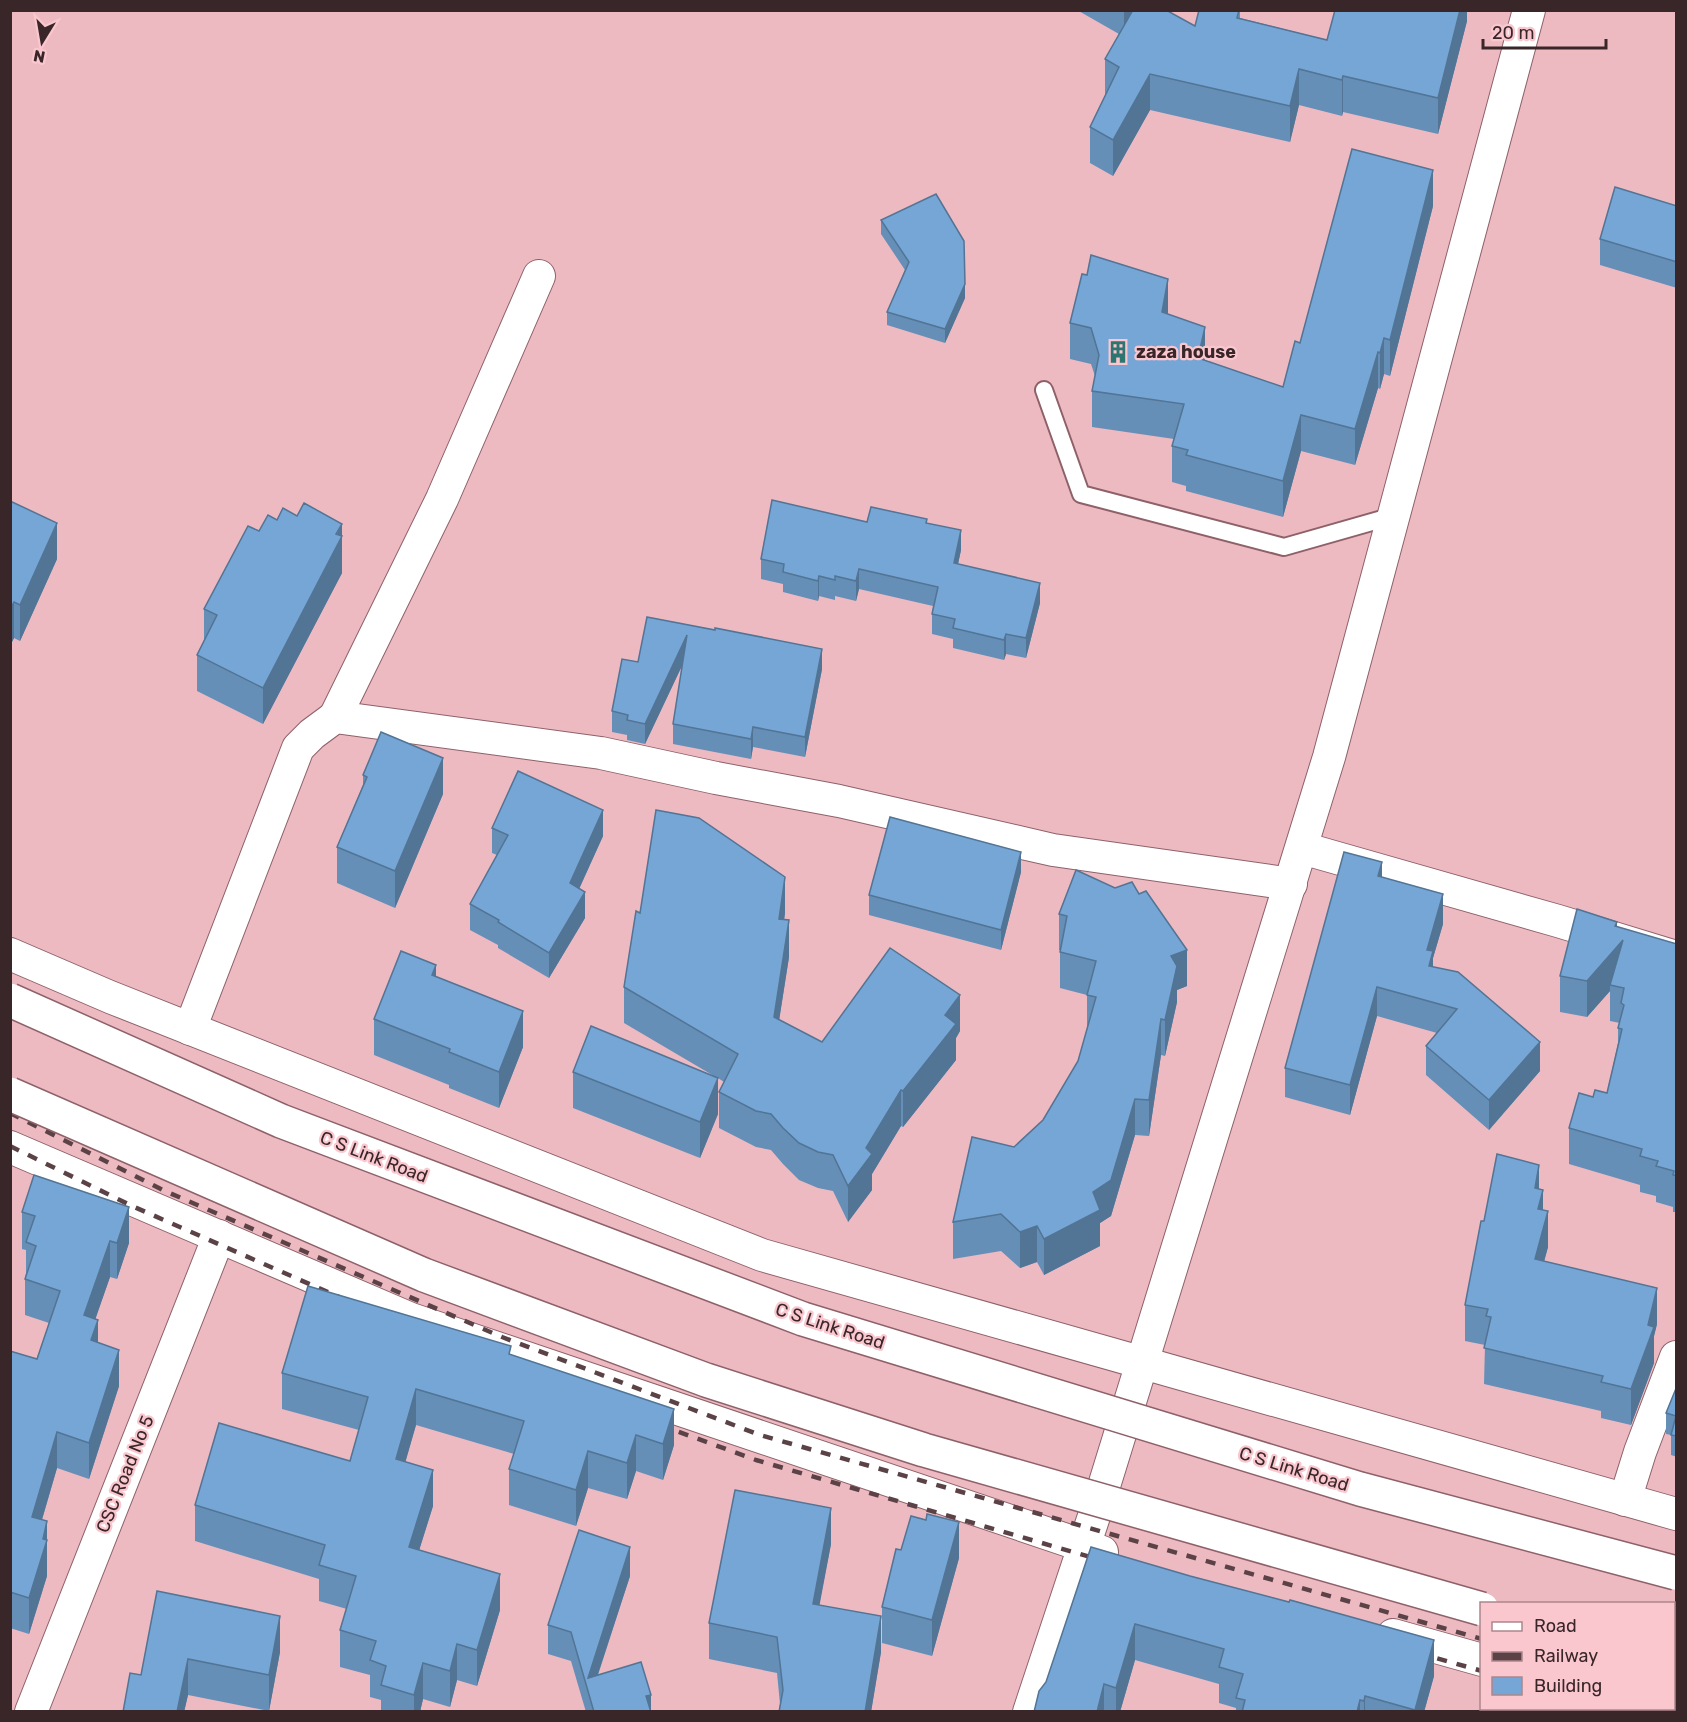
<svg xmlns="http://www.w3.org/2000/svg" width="1687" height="1722" font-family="Rubik,sans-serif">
<rect width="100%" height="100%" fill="#edbac2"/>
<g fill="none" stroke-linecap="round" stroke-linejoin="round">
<!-- lane casing -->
<g stroke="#8e6169" stroke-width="20">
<polyline id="lane" points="1044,390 1081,494 1284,547 1393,516"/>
</g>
<!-- street casing -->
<g stroke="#8e6169" stroke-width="34">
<g id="street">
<polyline points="335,717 442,499 539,276"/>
<polyline points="1302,848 1558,921 1676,957"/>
<polyline points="10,954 110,997 762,1255 1676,1514"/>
<polyline points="190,1029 298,748 312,734 335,717 601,753 716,778 839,801 1053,850 1291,884"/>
<polyline points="10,1147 411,1319 1102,1552"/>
<polyline points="1625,1500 1640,1452 1676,1357"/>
<polyline points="1393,1635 1482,1660"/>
<polyline points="1654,1708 1665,1712"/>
<polyline points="31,1712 219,1236"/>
<polyline points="1029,1712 1104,1486 1329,757 1529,10"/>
</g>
</g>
<!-- primary casing -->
<g stroke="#8e6169" stroke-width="36">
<polyline id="primary" points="1674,1664 1676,1665"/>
</g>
<!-- lane -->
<use href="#lane" stroke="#fff" stroke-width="16"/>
<!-- street -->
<use href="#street" stroke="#fff" stroke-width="32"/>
<!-- primary -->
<use href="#primary" stroke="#fff" stroke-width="33"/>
<!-- rail -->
<g stroke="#5b4246" stroke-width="4.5" stroke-dasharray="10 10" stroke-linecap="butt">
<polyline points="10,1113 165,1191 502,1337 760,1435 1482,1639"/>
<polyline points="10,1146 132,1206 339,1297"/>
<polyline points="660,1425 756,1460 1104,1561"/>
<polyline points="1418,1653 1482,1671"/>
<polyline points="1674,1694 1676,1695"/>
<polyline points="1609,1708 1619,1712"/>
</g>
<!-- primary-bridge casing -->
<g stroke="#8e6169" stroke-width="36" stroke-linecap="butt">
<g id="primary-bridge">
<polyline points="10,1000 281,1121 803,1319 1360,1489 1676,1573"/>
<polyline points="10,1094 424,1275 706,1380 924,1450 1482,1609"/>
</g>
</g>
<!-- primary-bridge -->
<use href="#primary-bridge" stroke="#fff" stroke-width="33"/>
</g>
<!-- wall -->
<g fill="#658fb7">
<polygon points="1077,10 1166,10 1195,26 1240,10 1240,18 1327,40 1467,10 1467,21 1438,134 1343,112 1342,116 1299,105 1290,142 1150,110 1113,176 1090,163 1090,127 1105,96 1105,59 1119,34"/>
<polygon points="1433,206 1390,376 1384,374 1380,389 1378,388 1355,465 1301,451 1283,517 1186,491 1186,486 1172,482 1172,446 1174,439 1092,427 1092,391 1095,376 1091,364 1070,359 1070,323 1168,314 1205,360 1283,387 1300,343"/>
<polygon points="1677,206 1677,288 1600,265 1600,239"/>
<polygon points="881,220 965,298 945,343 887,325 887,312 905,270 881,234"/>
<polygon points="10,501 57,559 20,641 14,638 10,646"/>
<polygon points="297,516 342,524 342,573 263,724 197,691 197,655 204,640 204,609 259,531"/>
<polygon points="867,522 927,523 961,550 958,564 1040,603 1026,658 1006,654 1004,660 953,648 953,639 932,634 932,614 933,606 859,589 856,601 835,596 835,600 819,596 818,601 783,592 783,584 761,579 761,559"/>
<polygon points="638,662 822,669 805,757 753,747 751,759 673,744 673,724 682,666 645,744 627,740 627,735 612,732 612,711"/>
<polygon points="363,775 443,794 395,908 337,883 337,847 363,785"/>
<polygon points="492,828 603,836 579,889 585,918 549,978 498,948 498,945 470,930 470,904 497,855 492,853"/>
<polygon points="1076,870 1187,986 1177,990 1177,1002 1165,1056 1161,1055 1149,1136 1135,1135 1111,1216 1100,1223 1100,1246 1044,1275 1037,1262 1020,1268 1001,1251 953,1259 953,1222 1014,1147 1043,1120 1078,1061 1087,1029 1087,995 1060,988 1060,950 1059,950 1059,914"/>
<polygon points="1021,872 1001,950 869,915 869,895"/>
<polygon points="1382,878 1443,924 1433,958 1433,967 1540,1071 1489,1130 1426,1075 1426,1046 1437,1033 1377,1016 1350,1115 1285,1097 1285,1068"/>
<polygon points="640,913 785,913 784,920 789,957 779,1020 822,1042 960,1031 956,1038 956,1060 903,1127 901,1126 872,1174 872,1190 848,1222 833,1191 818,1188 799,1180 783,1164 771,1150 756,1147 719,1128 719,1092 724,1082 718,1078 718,1114 700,1158 573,1108 573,1072 714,1076 624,1023 624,987"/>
<polygon points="1617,927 1677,944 1677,1212 1673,1212 1673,1207 1656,1202 1656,1196 1640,1192 1640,1185 1569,1164 1569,1128 1593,1097 1607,1093 1618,1043 1618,1028 1620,1023 1610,1021 1610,991 1587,1017 1560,1012 1560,976"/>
<polygon points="436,977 523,1047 499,1108 449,1088 449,1085 374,1055 374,1019"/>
<polygon points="1539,1189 1548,1247 1544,1261 1657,1324 1654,1336 1654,1363 1631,1425 1601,1418 1601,1411 1484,1384 1485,1345 1465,1341 1465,1305 1484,1221"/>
<polygon points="22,1212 129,1243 117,1279 110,1277 95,1319 98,1343 119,1386 89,1479 57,1468 42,1520 47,1521 47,1576 29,1634 10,1628 10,1351 37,1359 49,1323 25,1315 25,1279 26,1273 26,1250 22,1249"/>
<polygon points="511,1355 674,1445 663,1480 636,1471 627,1499 588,1488 576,1526 509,1505 509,1469 514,1454 416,1425 405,1462 433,1506 419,1550 500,1610 477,1686 457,1680 450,1707 423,1699 420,1712 381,1712 381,1700 370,1697 370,1675 340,1667 340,1630 347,1609 319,1601 319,1579 195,1541 195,1505 350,1461 359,1430 282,1409 282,1373"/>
<polygon points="1677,1386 1677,1457 1671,1455 1671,1435 1666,1434 1666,1413"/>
<polygon points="831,1544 819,1605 881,1652 871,1712 779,1712 780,1704 777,1673 709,1659 709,1623"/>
<polygon points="1091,1547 1434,1676 1424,1712 1236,1712 1236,1708 1219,1703 1219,1684 1135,1660 1120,1712 1034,1712 1046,1682"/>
<polygon points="959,1558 932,1656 882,1643 882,1607"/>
<polygon points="630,1576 598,1675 651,1695 651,1712 586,1712 571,1661 548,1654 548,1625"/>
<polygon points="157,1591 280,1652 269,1711 188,1695 184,1712 123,1712 141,1675"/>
</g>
<!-- shaded-wall -->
<g fill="#527495">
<polygon points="1124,10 1138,10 1124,37"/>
<polygon points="1460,10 1467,10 1467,21 1438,134 1438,98"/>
<polygon points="1299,69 1299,105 1290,142 1290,106"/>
<polygon points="1150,74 1150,110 1113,176 1113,140"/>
<polygon points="1343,76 1343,112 1342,116 1342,80"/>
<polygon points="1433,170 1433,206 1390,376 1390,340"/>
<polygon points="1168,279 1168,315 1162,312"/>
<polygon points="965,284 965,298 945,343 945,329"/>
<polygon points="1205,327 1205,364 1198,358"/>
<polygon points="1384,338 1384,374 1380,389 1380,353"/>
<polygon points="1378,352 1378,388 1355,465 1355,429"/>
<polygon points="1301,415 1301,451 1283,517 1283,481"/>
<polygon points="57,523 57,559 20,641 20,605"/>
<polygon points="342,524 342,573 263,724 263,688"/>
<polygon points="961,530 961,550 954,583 954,563"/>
<polygon points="859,569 859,589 856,601 856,581"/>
<polygon points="819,576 819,596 818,601 818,581"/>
<polygon points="1040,583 1040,603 1026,658 1026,638"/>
<polygon points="14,602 14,638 10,646 10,609"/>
<polygon points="1006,634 1006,654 1004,660 1004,640"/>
<polygon points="687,635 687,655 645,744 645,724"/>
<polygon points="822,649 822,669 805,757 805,737"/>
<polygon points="753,727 753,747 751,759 751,739"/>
<polygon points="443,758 443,794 395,908 395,871"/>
<polygon points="603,810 603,836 570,909 570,883"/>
<polygon points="1021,852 1021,872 1001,950 1001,930"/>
<polygon points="1382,862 1382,892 1378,876"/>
<polygon points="785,877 785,913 779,955 779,919"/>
<polygon points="585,892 585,918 549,978 549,953"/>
<polygon points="1443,894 1443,924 1433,958 1433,981 1429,996 1427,950"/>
<polygon points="789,920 789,957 774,1053 774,1017"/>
<polygon points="1617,922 1617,947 1623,940 1610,985 1610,991 1587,1017 1587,981 1615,926"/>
<polygon points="1187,950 1187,986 1177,990 1177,1002 1165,1056 1165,1020 1171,956"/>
<polygon points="436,965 436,1001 432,975"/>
<polygon points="1377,987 1377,1016 1350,1115 1350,1085"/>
<polygon points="960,995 960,1031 956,1038 956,1060 903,1127 903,1091 945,1015"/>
<polygon points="523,1011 523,1047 499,1108 499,1072"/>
<polygon points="1161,1019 1161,1055 1149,1136 1149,1100"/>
<polygon points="1540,1042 1540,1071 1489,1130 1489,1100"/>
<polygon points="718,1078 718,1114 700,1158 700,1122"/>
<polygon points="901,1090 901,1126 872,1174 872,1190 848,1222 848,1186 866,1148"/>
<polygon points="1135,1099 1135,1135 1111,1216 1100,1223 1100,1246 1044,1275 1044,1239"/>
<polygon points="1539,1165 1539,1201 1535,1188"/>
<polygon points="1543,1190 1543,1226 1538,1209"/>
<polygon points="129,1207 129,1243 117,1279 117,1243"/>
<polygon points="1548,1211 1548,1247 1535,1295 1535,1259"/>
<polygon points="1037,1226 1037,1262 1020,1268 1020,1232"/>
<polygon points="110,1241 110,1277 84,1352 84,1315"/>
<polygon points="1657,1288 1657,1324 1654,1336 1654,1363 1631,1425 1631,1389 1648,1325"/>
<polygon points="98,1320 98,1356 91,1340"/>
<polygon points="119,1350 119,1386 89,1479 89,1443"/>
<polygon points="416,1389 416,1425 396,1495 396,1459"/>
<polygon points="674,1409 674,1445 663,1480 663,1444"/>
<polygon points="57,1432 57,1468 32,1553 32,1517"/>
<polygon points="636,1435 636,1471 627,1499 627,1463"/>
<polygon points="588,1451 588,1488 576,1526 576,1490"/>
<polygon points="433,1470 433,1506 409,1583 409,1547"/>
<polygon points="831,1508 831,1544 813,1640 813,1604"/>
<polygon points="47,1521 47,1576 29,1634 29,1598"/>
<polygon points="959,1522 959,1558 932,1656 932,1620"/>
<polygon points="630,1547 630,1576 590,1698 588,1678"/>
<polygon points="500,1574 500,1610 477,1686 477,1650"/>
<polygon points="280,1616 280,1652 269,1711 269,1675"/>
<polygon points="881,1616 881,1652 871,1712 865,1712"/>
<polygon points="1135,1624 1135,1660 1120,1712 1116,1712 1116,1688"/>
<polygon points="1434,1640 1434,1676 1424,1712 1415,1712"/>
<polygon points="457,1644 457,1680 450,1707 450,1671"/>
<polygon points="188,1659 188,1695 184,1712 177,1712"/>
<polygon points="423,1663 423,1699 420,1712 414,1712 414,1695"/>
<polygon points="1104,1684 1104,1712 1097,1712"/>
<polygon points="651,1695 651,1712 646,1696"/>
<polygon points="1365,1696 1365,1712 1364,1712 1364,1701"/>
<polygon points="1360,1700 1360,1712 1357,1712"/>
</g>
<!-- building -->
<g fill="#75a6d5" stroke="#527495" stroke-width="1.5">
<polygon points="1133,10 1166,10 1195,26 1199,10 1239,10 1237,18 1327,40 1335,10 1460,10 1438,98 1343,76 1342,80 1299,69 1290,106 1150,74 1113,140 1090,127 1119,67 1105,59"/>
<polygon points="1352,149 1433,170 1390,340 1384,338 1380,353 1378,352 1355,429 1301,415 1283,481 1186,455 1188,450 1172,446 1184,404 1092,391 1099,355 1091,328 1070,323 1082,274 1087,275 1091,255 1168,279 1162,312 1205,327 1198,358 1283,387 1295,341 1300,343"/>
<polygon points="1615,187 1677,206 1677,262 1600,239"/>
<polygon points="936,194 964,241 965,284 945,329 887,312 909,262 881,220"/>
<polygon points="772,500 867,522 871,507 927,519 926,523 961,530 954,563 1040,583 1026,638 1006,634 1004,640 953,628 955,619 932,614 938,587 859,569 856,581 835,576 835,580 819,576 818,581 783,572 784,564 761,559"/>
<polygon points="10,501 57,523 20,605 14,602 10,609"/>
<polygon points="304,503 342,524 336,534 342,536 263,688 197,655 217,615 204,609 248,526 259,531 268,515 277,520 283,508 297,516"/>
<polygon points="647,617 715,630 715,628 822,649 805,737 753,727 751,739 673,724 687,635 645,724 627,720 628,715 612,711 622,659 638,662"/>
<polygon points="381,732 443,758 395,871 337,847 367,777 363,775"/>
<polygon points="518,771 603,810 570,883 585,892 549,953 498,922 499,920 470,904 508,835 492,828"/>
<polygon points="656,810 699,818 785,877 779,919 789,920 774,1017 822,1042 890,948 960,995 945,1015 956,1024 903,1091 901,1090 866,1148 872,1154 848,1186 833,1155 818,1152 799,1143 783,1128 771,1114 756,1111 719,1092 738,1054 624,987 636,911 640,913"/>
<polygon points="890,817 1021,852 1001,930 869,895"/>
<polygon points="1344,852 1382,862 1378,876 1443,894 1427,950 1433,951 1429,966 1458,972 1540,1042 1489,1100 1426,1046 1457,1009 1377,987 1350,1085 1285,1068"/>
<polygon points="1076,870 1115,888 1132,882 1139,894 1146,891 1187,950 1171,956 1177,966 1165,1020 1161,1019 1149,1100 1135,1099 1111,1180 1093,1192 1100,1210 1044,1239 1037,1226 1020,1232 1001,1214 953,1222 972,1137 1014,1147 1043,1120 1078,1061 1096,997 1087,995 1096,961 1060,952 1067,916 1059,914"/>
<polygon points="1577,909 1617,922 1615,926 1677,944 1677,1176 1673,1175 1674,1171 1656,1166 1658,1161 1640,1156 1642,1149 1569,1128 1579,1093 1593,1097 1595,1090 1607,1093 1622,1029 1618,1028 1624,1005 1621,1003 1624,988 1610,985 1623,940 1587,981 1560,976"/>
<polygon points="401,951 436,965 432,975 523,1011 499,1072 449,1052 450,1049 374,1019"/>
<polygon points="591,1026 718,1078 700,1122 573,1072"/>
<polygon points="1497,1154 1539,1165 1535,1188 1543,1190 1538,1209 1548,1211 1535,1259 1657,1288 1648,1325 1654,1327 1631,1389 1601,1382 1603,1376 1484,1348 1491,1317 1486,1316 1488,1309 1465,1305 1481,1221 1484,1221"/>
<polygon points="34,1175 129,1207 117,1243 110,1241 84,1315 98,1320 91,1340 119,1350 89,1443 57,1432 32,1517 47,1521 43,1539 47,1540 29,1598 10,1592 10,1351 37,1359 60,1291 25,1279 36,1246 26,1242 35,1216 22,1212"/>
<polygon points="308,1286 511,1346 509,1354 674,1409 663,1444 636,1435 627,1463 588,1451 576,1490 509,1469 524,1421 416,1389 396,1459 433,1470 409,1547 500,1574 477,1650 457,1644 450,1671 423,1663 414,1695 381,1685 386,1666 370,1660 376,1641 340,1630 356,1576 319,1565 325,1545 195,1505 219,1423 350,1461 368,1397 282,1373"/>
<polygon points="1677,1386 1677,1436 1671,1435 1676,1416 1666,1413"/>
<polygon points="735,1490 831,1508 813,1604 881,1616 865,1712 779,1712 783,1690 777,1637 709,1623"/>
<polygon points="927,1514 959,1522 932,1620 882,1607 896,1549 901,1550 911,1516 926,1520"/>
<polygon points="579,1530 630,1547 588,1678 641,1662 651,1695 646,1696 651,1712 594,1712 571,1632 548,1625"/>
<polygon points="1091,1547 1190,1576 1289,1602 1290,1600 1434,1640 1415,1710 1365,1696 1364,1701 1360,1700 1357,1712 1242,1712 1245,1700 1236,1698 1243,1674 1219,1667 1224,1649 1135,1624 1116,1688 1104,1684 1097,1712 1034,1712 1039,1691 1046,1682"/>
<polygon points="157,1591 280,1616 269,1675 188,1659 177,1712 123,1712 130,1673 141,1675"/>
<polygon points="1587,1708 1592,1708 1603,1712 1587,1712"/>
</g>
<!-- icons -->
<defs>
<g id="building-bare" transform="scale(1.8)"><path d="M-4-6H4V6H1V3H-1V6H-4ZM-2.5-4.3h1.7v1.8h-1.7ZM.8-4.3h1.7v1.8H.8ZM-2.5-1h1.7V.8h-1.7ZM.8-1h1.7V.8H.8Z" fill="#2d7570" stroke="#fac7cf" stroke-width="2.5" paint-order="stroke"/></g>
</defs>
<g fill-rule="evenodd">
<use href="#building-bare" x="1118" y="352"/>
</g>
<g text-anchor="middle" stroke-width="4.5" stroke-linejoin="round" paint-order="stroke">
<!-- poi labels -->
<g font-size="18" font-weight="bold" fill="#392629" stroke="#fac7cf" text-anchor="start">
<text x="1136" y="358">zaza house</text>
</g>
<!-- street labels -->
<g font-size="18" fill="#392629" stroke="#fac7cf">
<text transform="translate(374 1157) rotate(21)" y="6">C S Link Road</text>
<text transform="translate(830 1326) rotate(18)" y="6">C S Link Road</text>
<text transform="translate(1294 1469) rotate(17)" y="6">C S Link Road</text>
<text transform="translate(125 1474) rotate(-68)" y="6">CSC Road No 5</text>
</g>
</g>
<!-- border -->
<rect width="1687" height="1722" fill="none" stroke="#392629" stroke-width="24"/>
<!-- legend -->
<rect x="1480" y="1602" width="195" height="108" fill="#fac7cf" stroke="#ad878d" stroke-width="1.5"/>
<rect x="1492" y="1622" width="30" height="9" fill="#ffffff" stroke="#ad878d" stroke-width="1.5"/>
<text x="1534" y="1632" font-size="18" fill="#392629">Road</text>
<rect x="1492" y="1652" width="30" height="9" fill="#5b4246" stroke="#ad878d" stroke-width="1.5"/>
<text x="1534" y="1662" font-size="18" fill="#392629">Railway</text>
<rect x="1492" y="1677" width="30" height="18" fill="#75a6d5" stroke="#ad878d" stroke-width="1.5"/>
<text x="1534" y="1692" font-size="18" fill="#392629">Building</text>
<!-- north arrow -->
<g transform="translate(42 42) rotate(191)" stroke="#fac7cf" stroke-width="4.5" paint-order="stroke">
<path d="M0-4.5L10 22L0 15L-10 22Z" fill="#392629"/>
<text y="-9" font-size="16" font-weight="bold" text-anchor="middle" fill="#392629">N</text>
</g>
<!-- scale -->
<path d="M1483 39v9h123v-9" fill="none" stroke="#392629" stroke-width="3"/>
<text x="1492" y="39" font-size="18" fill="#392629" stroke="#fac7cf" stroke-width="4.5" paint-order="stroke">20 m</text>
</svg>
